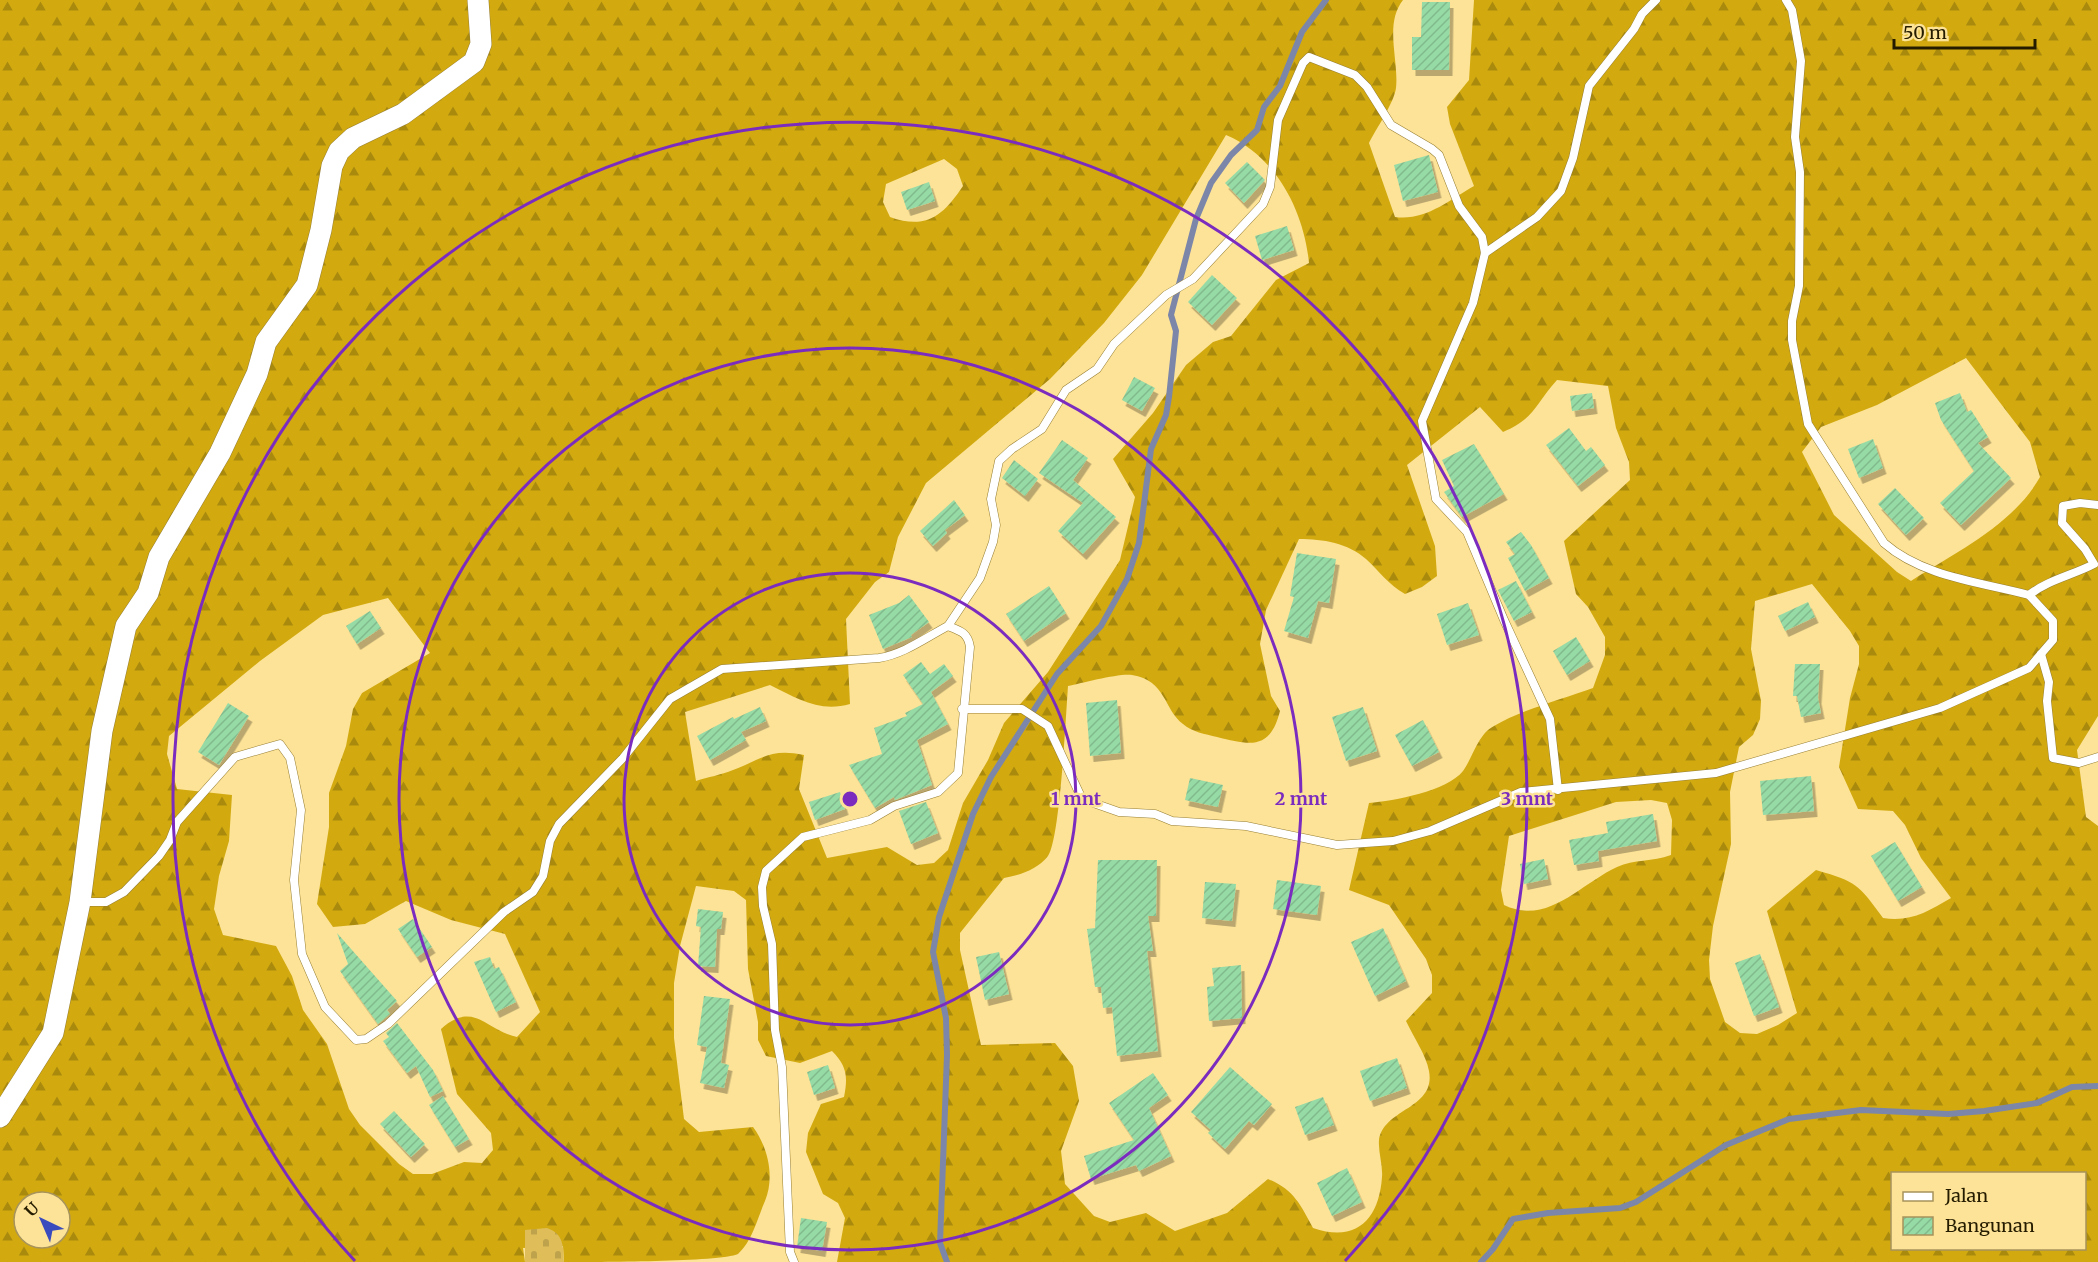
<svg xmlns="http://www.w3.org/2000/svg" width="2098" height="1262" font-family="Merriweather,serif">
<defs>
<pattern id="forest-firs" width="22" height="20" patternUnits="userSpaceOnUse" patternTransform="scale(1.5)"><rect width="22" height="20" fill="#d2aa10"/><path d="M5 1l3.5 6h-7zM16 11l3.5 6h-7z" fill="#aa8a0d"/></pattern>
<pattern id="cemetery-stones" width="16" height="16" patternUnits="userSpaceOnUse" patternTransform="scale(1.5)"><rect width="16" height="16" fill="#dfbe5a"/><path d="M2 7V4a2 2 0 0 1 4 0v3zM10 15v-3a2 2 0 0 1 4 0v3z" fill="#bfa34c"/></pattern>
<pattern id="building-hatch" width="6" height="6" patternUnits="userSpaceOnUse" patternTransform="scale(1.5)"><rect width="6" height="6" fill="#96daa6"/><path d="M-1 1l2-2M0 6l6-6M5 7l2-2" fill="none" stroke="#81ba8d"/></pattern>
<filter id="shadow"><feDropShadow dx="3.5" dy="6" stdDeviation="0" flood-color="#0004"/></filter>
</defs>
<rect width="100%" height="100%" fill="#fde397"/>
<!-- forest -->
<path fill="url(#forest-firs)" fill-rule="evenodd" d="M0,0H1403C1384,24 1399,60 1396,88C1394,103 1376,129 1369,143L1395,217C1425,221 1448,201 1474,186L1450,124L1447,107L1469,80L1474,0H2098V716L2077,750L2086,817L2098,826V1262H837L845,1218L838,1203L823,1194L806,1152L808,1133L821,1104L844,1097C848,1077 847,1066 832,1051L800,1063L766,1056L758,1040V1022L748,969L746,900L734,891L696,886L680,946L674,983V1038L684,1119L699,1132L753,1127C768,1147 775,1177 765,1201C758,1217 752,1242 738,1254C720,1262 594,1262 564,1262L563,1246L523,1248L525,1262H0ZM1226,135C1276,156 1304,211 1309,263L1276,280L1231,336L1213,342L1186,365L1153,413L1113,459L1135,497L1120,560L1048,672L1004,723L988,760L963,803L948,850L934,863L917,865L887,847L827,858L799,789L804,755C770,748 762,759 733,770C721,775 708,777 696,781L685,712L770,685C797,698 819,713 850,704L846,619L875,582L889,572L898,537L926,483L1050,379L1104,323L1142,275ZM944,159L957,169L963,186C943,216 926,230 890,217L883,202L886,184ZM1966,358L2030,442L2040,477C2013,525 1956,552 1911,581L1897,572L1834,515L1802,452L1821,427L1877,405ZM1557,380L1608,386L1616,428L1629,462L1630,480L1564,541L1576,594L1588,607L1605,637V655L1593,688C1563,699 1521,710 1494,726C1478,734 1473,757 1463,771C1447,791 1394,801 1369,803L1349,890L1389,905L1426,959L1432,975V993L1406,1021C1413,1036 1426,1055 1429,1071C1436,1109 1384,1108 1379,1140C1378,1152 1383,1165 1382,1177C1379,1219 1357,1243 1313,1228C1300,1204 1294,1190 1268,1179L1227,1213L1175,1231L1146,1213L1110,1222L1094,1216L1065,1184L1061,1151L1079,1101L1073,1066L1055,1043L981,1045L960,950V933L1004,878C1020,875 1037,870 1048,856C1060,839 1066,714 1068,686C1083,683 1119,673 1132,675C1166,680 1164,710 1183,724C1192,732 1205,734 1217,737C1250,745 1270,751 1280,711L1271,696L1260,644L1266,610L1299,539C1323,539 1348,543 1366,559C1380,572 1388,584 1405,594L1422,587L1437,576L1435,546L1407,465L1480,407L1503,432C1535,419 1535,404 1557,380ZM1812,584L1850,631L1859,646V664L1850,698L1839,767L1858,809L1893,811L1905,825L1921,858L1951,898C1927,912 1911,922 1883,918C1858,884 1857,882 1816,870L1767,911L1797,1013L1778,1025L1757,1034L1740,1033L1725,1022L1710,979L1709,960L1713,926L1731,844L1730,792L1739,747L1753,735L1760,719L1761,701L1751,649L1755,601ZM388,598L430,653L362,693L353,709L346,746L329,793V827L317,904L333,927L365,924L406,901L451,920L505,934L540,1012L517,1037C485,1030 474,1000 441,1029L457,1094L491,1133L493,1150L482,1163L464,1162L432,1174H413L399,1164L360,1125L349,1109L327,1044L303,1010L292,976L276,946L223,935L214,909L219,876L229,841L232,795L177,789L167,754L169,736L260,661L323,615ZM1651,800L1667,803L1672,820L1671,855C1652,862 1634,859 1617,867C1580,884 1548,926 1504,905L1501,890L1509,836L1616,802ZM1892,1174H2084V1248H1892ZM24,1202H60V1238H24Z"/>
<!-- cemetery -->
<path fill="url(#cemetery-stones)" d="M547,1228C564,1234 563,1246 564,1262H525V1230Z"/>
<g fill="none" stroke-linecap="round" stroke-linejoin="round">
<!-- stream -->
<g stroke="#7c86a9" stroke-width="6">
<polyline points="947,1262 940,1243 947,1055 946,1018 933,952 939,917 973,814 991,777 1057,674 1101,626 1127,579 1139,543 1151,449 1166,415 1169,397 1176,331 1171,315 1196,219 1211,183 1231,155 1257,130 1264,107 1280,86 1302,32 1326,0"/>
<polyline points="1481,1262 1493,1249 1513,1219 1548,1213 1620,1208 1636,1202 1726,1145 1789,1119 1861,1110 1948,1114 1984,1111 2037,1103 2072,1087 2098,1086"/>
</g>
</g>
<!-- building -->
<g fill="url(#building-hatch)" filter="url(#shadow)">
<polygon points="1422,2 1450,2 1449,70 1412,70 1412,37 1421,37"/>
<polygon points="1429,155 1438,192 1403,201 1394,165"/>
<polygon points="1247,162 1265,180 1244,203 1225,183"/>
<polygon points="929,182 935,201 907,210 901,192"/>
<polygon points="1287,226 1294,250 1262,260 1255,236"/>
<polygon points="1212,275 1237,298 1212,325 1188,302"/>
<polygon points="1134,377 1155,388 1142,411 1122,400"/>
<polygon points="1592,393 1594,408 1572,411 1570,396"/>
<polygon points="1960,393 1967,412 1971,410 1988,437 1978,443 2011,478 1961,525 1940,503 1974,471 1941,420 1935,403"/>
<polygon points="1569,428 1586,451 1591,447 1605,465 1578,486 1546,445"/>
<polygon points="1873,439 1883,468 1859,478 1848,449"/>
<polygon points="1062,440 1088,458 1073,480 1116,517 1083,554 1058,531 1083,503 1039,473"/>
<polygon points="1474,444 1504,494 1462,517 1444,492 1454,486 1442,460"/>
<polygon points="1014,460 1038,479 1025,496 1002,478"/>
<polygon points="1895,488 1924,518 1906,535 1878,504"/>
<polygon points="954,500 965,515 945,530 947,533 933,546 920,531"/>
<polygon points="1521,532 1531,545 1549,578 1525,591 1508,558 1515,554 1506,542"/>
<polygon points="1297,553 1336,559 1329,603 1318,601 1308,638 1284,631 1294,597 1290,596"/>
<polygon points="1516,581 1532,612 1514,621 1498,590"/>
<polygon points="1049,586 1066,613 1024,641 1006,614"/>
<polygon points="909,595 929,622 911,635 912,637 883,649 869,615 899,603"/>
<polygon points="1808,602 1815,617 1785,631 1778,616"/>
<polygon points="1468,603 1479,635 1447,645 1437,614"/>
<polygon points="370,611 381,628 357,644 346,626"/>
<polygon points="1576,637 1590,661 1567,675 1553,651"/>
<polygon points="921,662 930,674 944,664 953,676 931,692 948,724 917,740 932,785 895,800 894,797 875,808 849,765 882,754 874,728 907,716 905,713 923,704 903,675"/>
<polygon points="1795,664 1820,664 1818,698 1821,713 1801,717 1797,696 1793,696"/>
<polygon points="1117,700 1121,753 1090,756 1086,703"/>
<polygon points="228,703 249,716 219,765 198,752"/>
<polygon points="760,707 766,721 741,732 746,740 710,760 697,736 733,717 734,719"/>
<polygon points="1363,707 1377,751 1346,761 1332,717"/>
<polygon points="1423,720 1439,752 1412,766 1395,735"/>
<polygon points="1811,776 1814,811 1763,815 1760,781"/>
<polygon points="1190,778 1223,785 1218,807 1185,800"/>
<polygon points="840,792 845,809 815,820 809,802"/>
<polygon points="926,802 938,833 911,844 899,811"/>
<polygon points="1653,814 1657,841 1598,851 1599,861 1574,865 1569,840 1608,833 1606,822"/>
<polygon points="1895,842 1922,887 1898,901 1871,856"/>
<polygon points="1544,859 1548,879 1524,884 1520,864"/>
<polygon points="1098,860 1157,860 1156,916 1148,916 1153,951 1147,951 1158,1051 1117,1056 1112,1007 1103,1008 1101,987 1095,987 1087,929 1095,928"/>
<polygon points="1277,880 1321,886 1317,915 1273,909"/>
<polygon points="1205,882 1236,884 1232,921 1202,918"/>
<polygon points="698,909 723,912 721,929 717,929 715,967 698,966 701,927 696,926"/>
<polygon points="413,919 432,947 417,957 398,929"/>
<polygon points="1383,928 1406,981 1375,996 1351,942"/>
<polygon points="337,933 397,1001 387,1010 390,1014 378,1024 340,971 348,964"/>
<polygon points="999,952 1009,994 985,1000 976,957"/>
<polygon points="1760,954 1779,1007 1754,1016 1735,963"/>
<polygon points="490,957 494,969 499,967 516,1002 496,1012 474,962"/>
<polygon points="1241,965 1242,1018 1209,1021 1207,987 1214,986 1212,968"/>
<polygon points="704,996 730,999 721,1063 729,1065 724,1088 700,1083 707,1047 697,1045"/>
<polygon points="397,1023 433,1070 443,1091 430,1097 416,1066 407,1073 383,1041 389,1037 386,1033"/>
<polygon points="1397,1058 1407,1088 1370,1101 1360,1071"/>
<polygon points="828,1065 835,1088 814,1095 807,1072"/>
<polygon points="1230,1067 1272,1104 1254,1125 1249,1121 1225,1149 1208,1133 1211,1130 1191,1112"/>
<polygon points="1153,1073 1168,1095 1149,1108 1171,1156 1139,1171 1136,1165 1091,1179 1084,1156 1134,1140 1109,1103"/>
<polygon points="443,1096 469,1139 455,1147 429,1105"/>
<polygon points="1323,1097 1334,1125 1305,1135 1295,1107"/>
<polygon points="394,1111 425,1144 411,1157 380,1124"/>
<polygon points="1347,1168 1362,1202 1332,1216 1317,1183"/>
<polygon points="801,1218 827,1222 822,1251 797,1247"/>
</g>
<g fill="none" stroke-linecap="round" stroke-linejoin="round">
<!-- lane casing -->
<g stroke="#977f33" stroke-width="9">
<g id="lane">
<path d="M1786,0L1792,10L1801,61L1795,137L1800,172L1799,286L1792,321V340L1808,424L1884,543C1923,577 1980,582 2029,595"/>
<polyline points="1485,253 1537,217 1561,191 1573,158 1589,86 1634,29 1642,14 1656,0"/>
<polyline points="948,626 980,578 993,542 996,525 991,499 999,461 1012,449 1042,429 1066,390 1097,369 1114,344 1166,295 1193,279 1263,204 1270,187 1278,120 1303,63 1309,57 1355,75 1367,87 1391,125 1432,149 1439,155 1459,206 1482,237 1485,253 1473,303 1422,421 1436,499 1467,532 1504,620 1550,719 1558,790"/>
<polyline points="2041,654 2049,682 2047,701 2053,758 2079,763 2098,757"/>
<path d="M962,709H1022L1048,726L1082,799L1119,812L1155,814L1172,821L1246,826L1337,845L1393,841L1430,831L1521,792L1716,773L1940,708L2029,668L2053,640V621L2029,595C2048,580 2073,575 2094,564L2085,549L2062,523L2063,506L2080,503L2098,505"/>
<path d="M82,902H106L124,892L159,856L170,840L177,822L235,757L280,744L290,758L301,810L294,880L302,954L325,1007L356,1040L366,1039L388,1024L504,912L533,892L543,876L550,841L559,824L623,758L670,699L722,669L879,658C904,654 925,638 948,626C961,631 968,633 970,647L958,773L938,792L894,806L870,820L803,837L766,871L762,887L763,906L772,944L775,1030L782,1067L790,1252L794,1262"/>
</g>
</g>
<!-- secondary casing -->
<g stroke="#977f33" stroke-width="22">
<polyline id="secondary" points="0,1117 53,1033 80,902 102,731 126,626 148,593 159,557 220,453 257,374 266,342 307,285 321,230 332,166 339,151 353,138 403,114 474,62 481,44 478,0"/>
</g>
<!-- lane -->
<use href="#lane" stroke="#fff" stroke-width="8"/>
<!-- secondary -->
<use href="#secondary" stroke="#fff" stroke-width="21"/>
</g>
<!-- distance rings -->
<g fill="none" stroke="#7b2cbf" stroke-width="3">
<circle cx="850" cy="799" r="226"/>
<circle cx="850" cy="799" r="451"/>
<path d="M355 1261A677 677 0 1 1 1345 1261"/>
</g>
<circle cx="850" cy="799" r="9" fill="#7b2cbf" stroke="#fde397" stroke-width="3"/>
<g font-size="18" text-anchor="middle" font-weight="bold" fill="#7b2cbf" stroke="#fde397" stroke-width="5" stroke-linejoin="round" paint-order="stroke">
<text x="1076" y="805">1 mnt</text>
<text x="1301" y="805">2 mnt</text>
<text x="1527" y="805">3 mnt</text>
</g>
<!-- legend -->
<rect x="1891" y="1172" width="195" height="78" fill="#fde397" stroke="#a7935b" stroke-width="1.5"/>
<rect x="1903" y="1192" width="30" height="9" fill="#ffffff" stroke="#a7935b" stroke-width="1.5"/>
<text x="1945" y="1202" font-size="18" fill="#251c00">Jalan</text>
<rect x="1903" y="1217" width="30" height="18" fill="url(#building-hatch)" stroke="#a7935b" stroke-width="1.5"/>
<text x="1945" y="1232" font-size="18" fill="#251c00">Bangunan</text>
<!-- north arrow -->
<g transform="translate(42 1220) rotate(316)"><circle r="28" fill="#fde397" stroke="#a7935b" stroke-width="1.5"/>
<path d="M0-4.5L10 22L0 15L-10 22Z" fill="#3a4bbd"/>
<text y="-9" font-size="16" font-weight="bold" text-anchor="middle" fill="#251c00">U</text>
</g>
<!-- scale -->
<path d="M1894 39v9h141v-9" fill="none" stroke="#251c00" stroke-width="3"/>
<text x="1903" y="39" font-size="18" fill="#251c00" stroke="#fde397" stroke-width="4.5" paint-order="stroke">50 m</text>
</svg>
